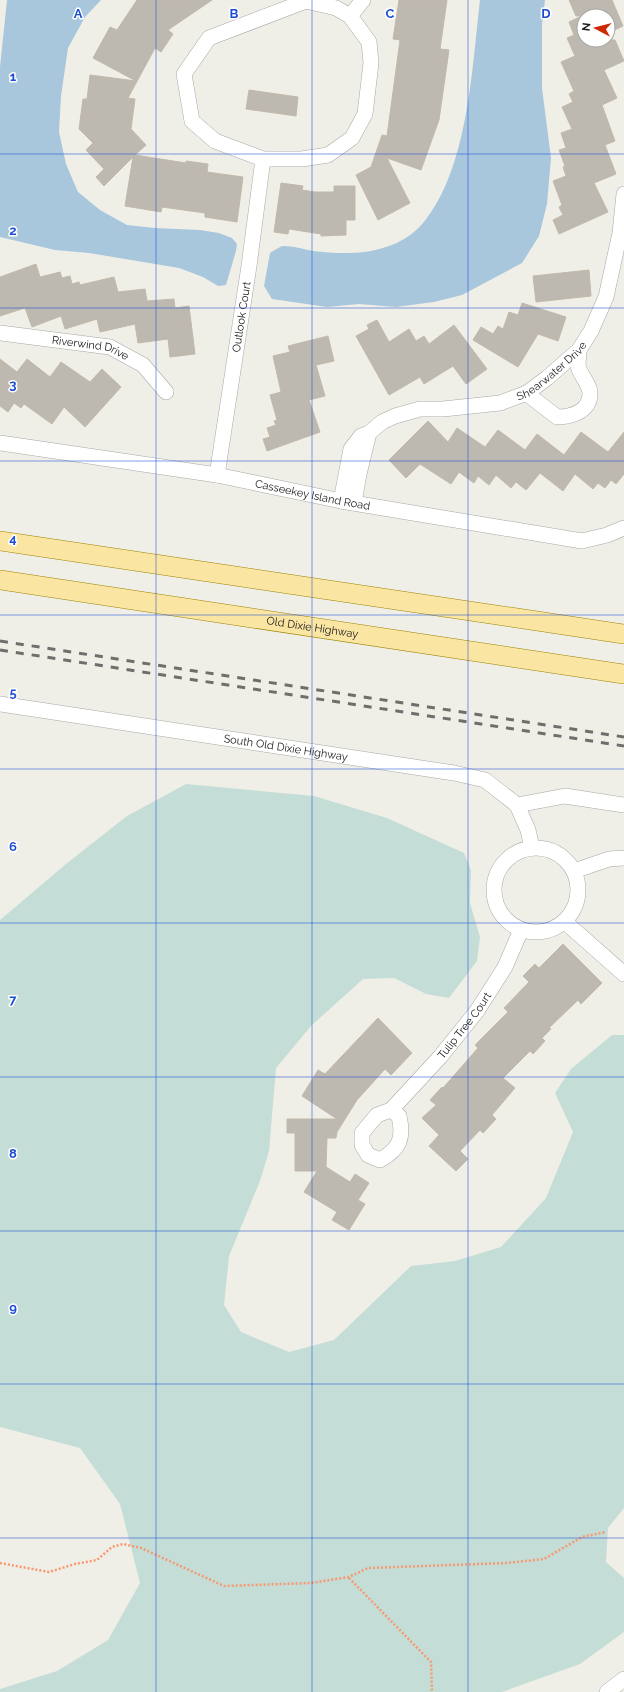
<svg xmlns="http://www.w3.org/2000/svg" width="624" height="1692" font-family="Raleway,sans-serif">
<rect width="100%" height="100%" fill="#f0efe7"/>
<!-- wetland -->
<polygon fill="#c4ded7" points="186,784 314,796 387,818 464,853 471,870 470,903 480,937 477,961 449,998 426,994 394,978 363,979 311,1026 276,1068 269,1151 260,1181 229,1256 224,1305 241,1332 289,1352 334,1340 411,1266 455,1261 501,1247 546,1198 573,1132 555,1093 571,1069 612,1035 624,1035 624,1508 608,1528 606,1562 624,1578 624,1632 580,1664 502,1692 0,1692 0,1689 57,1671 108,1640 140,1583 120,1504 80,1448 0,1427 0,920 66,864 127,816"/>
<!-- water -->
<g fill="#a8c7dd">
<polygon points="7,0 101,0 85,17 68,48 61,96 59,132 66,164 78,192 100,210 127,225 155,228 200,230 219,233 232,238 237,244 236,251 226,285 218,286 203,277 179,268 89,253 55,250 0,237 0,67"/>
<path d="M480,0H545L542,25V88L551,158L547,204L539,236L522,263L462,295L434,302L396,307L359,304L327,307L272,299L264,286L270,253C273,251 279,247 283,246C292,246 304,249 313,251C329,253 348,254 364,252C386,249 408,241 423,223C468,170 472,68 480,0Z"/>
</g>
<!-- building -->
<g fill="#bdb8b0" stroke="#c2b9a9">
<polygon points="137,0 212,0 168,30 173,34 161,52 155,48 128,98 135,99 131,129 146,145 135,155 186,163 186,161 208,164 207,172 243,177 237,222 205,217 205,213 162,207 161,212 125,206 133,157 104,186 96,177 104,169 86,150 93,143 79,129 83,99 87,99 90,75 136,81 93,58 110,27 117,30"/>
<polygon points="399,0 447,0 440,49 449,50 439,120 421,170 387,158 410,203 378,220 356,175 371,167 382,135 387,136 400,40 393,39"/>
<polygon points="569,0 612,0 623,26 608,33 608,16 584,16 584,40 615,40 624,61 604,70 617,98 602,105 615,141 605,145 616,174 594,183 608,212 559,234 553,220 563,215 559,207 562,205 553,181 566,176 563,167 565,166 559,150 566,148 561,133 572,129 562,107 573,102 569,94 574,91 561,62 575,56 567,38 574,35 569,22 582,16 576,16"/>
<polygon points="249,90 298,97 296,116 246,109"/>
<polygon points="281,183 303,186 302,190 315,192 334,192 334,186 355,186 355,220 346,220 346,235 321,236 321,234 289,229 288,234 274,232"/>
<polygon points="36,264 40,277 60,272 62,278 70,276 72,284 79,282 80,285 114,277 118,292 145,289 147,301 174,299 175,308 189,306 195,354 170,357 168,339 138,343 135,324 100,332 97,319 65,329 61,316 32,327 25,308 0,316 0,277"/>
<polygon points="589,270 591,296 536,302 533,276"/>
<polygon points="522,303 566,317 558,341 538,334 518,367 473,340 481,327 493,334 498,326 503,329 509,312 518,315"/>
<polygon points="377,320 389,342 409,329 416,341 424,336 429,344 454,325 487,369 466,384 453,366 424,384 420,377 389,395 356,336 369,329 367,325"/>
<polygon points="328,336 334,361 316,365 325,396 309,400 320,432 267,451 263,439 270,437 267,428 276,425 274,421 277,420 270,395 281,392 273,356 290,352 288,346"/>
<polygon points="0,359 17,372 27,359 50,377 61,362 90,382 102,369 121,387 85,427 64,407 52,424 24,404 21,408 14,403 8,412 0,406"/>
<polygon points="428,421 448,442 457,428 485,447 498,430 525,450 537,434 564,455 581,432 608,452 624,432 624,474 616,484 611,480 605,488 598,483 593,489 575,474 563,491 540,473 526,490 516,482 511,488 496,475 489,485 478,476 474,483 459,472 451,484 420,464 406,478 389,460"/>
<polygon points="563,944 602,983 581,1004 578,1000 549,1028 551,1029 542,1038 545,1041 533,1054 530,1051 503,1078 515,1088 492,1115 496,1119 483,1133 480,1130 460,1151 468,1159 456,1171 429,1146 439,1135 422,1118 436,1105 430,1100 442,1087 443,1088 478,1048 475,1045 508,1012 504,1008 529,982 523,976 535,964 539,968"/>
<polygon points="378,1018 412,1053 391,1075 385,1069 357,1100 337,1132 336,1138 327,1138 326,1167 350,1182 355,1174 369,1183 358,1200 365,1204 349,1230 332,1220 337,1212 304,1192 317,1171 295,1171 295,1133 287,1133 287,1119 337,1119 302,1096 318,1070 325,1074"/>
</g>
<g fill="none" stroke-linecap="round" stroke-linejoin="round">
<!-- minor casing -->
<g stroke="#a7a7a7" stroke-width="16">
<g id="minor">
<polygon points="306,1 336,8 350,16 369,42 371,63 365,114 352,138 328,155 302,159 263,159 215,141 192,121 184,74 209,38"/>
<polyline points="350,16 363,0"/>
<path id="s1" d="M0,333L110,347L143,365L166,392"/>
<path d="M526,393L557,417C572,417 591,411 590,392C589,384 582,377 579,369C577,364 579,356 579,350"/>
<path id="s2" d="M0,443L217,475L341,501L582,541L607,535L624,528"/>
<path id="s3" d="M217,475L249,266L263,159"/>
<path id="s4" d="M341,501L351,449L361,436L369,433L382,422L395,416L420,409H443L500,403L527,393L547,378L579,350L591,331L606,297L620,233L624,194"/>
<polyline points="354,503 359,474 369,433"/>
<path id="s5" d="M0,704L454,773L485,780L517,805L528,830L532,848"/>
<polyline points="517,805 565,796 624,805"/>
<circle cx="536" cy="890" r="42"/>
<polyline points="574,871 609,859 624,858"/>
<polyline points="565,922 624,974"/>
<path id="s6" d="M391,1110L399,1116C404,1138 400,1149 380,1160L368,1155L362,1145V1133L377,1115L391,1110L440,1057L477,1011L505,967L521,930"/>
<polyline points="607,1692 624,1679"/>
</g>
</g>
<!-- major casing -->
<g stroke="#9a8402" stroke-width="20">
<g id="major">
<polyline points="0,541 624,634"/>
<path id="s7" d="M0,580L624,674"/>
</g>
</g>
<!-- path -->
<g stroke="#f89770" stroke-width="2.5" stroke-dasharray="2 2" stroke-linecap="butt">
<polyline points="0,1563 49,1572 75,1564 97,1560 112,1547 123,1544 141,1548 224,1586 311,1583 349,1577 368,1568 507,1563 544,1559 582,1537 606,1532"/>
<polyline points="349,1578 431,1662 432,1692"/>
</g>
<!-- minor -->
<use href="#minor" stroke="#fff" stroke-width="15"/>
<!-- major -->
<use href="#major" stroke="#fbe5a2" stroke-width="19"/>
<!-- rail -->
<g stroke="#6e6e6e" stroke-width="3" stroke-dasharray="8 8" stroke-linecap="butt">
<polyline points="0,641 624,737"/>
<polyline points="0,650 624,746"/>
</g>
</g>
<!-- grid -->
<path fill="none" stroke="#1d4ed8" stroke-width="1" stroke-opacity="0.55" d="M156,0V1692M312,0V1692M468,0V1692M0,154H624M0,308H624M0,461H624M0,615H624M0,769H624M0,923H624M0,1077H624M0,1231H624M0,1384H624M0,1538H624"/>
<g text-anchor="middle" stroke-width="3" stroke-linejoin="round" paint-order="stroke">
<!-- street labels -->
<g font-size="11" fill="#202020" stroke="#fff">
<text dy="4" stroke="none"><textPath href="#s3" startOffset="160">Outlook Court</textPath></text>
<text dy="4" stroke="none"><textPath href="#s1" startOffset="92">Riverwind Drive</textPath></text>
<text dy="4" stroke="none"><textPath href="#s4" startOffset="277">Shearwater Drive</textPath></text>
<text dy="4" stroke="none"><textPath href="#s2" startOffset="317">Casseekey Island Road</textPath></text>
<text dy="4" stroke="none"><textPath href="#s7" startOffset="316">Old Dixie Highway</textPath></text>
<text dy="4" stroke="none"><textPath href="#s5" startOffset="289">South Old Dixie Highway</textPath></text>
<text dy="4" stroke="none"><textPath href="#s6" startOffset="250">Tulip Tree Court</textPath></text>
</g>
</g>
<g font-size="13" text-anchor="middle" font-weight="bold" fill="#1d4ed8" stroke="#fff" stroke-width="3" stroke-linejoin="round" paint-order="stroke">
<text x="78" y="18">A</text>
<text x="234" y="18">B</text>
<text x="390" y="18">C</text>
<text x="546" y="18">D</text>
<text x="13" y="81">1</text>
<text x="13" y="235">2</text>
<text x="13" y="389">3</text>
<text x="13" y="543">4</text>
<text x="13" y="697">5</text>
<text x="13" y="851">6</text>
<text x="13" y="1004">7</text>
<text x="13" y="1158">8</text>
<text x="13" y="1312">9</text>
</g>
<!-- north arrow -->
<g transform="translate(596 28) rotate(277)"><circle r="19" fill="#ffffff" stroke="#a6a6a6"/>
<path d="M0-3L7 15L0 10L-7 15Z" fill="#cd2903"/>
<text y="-6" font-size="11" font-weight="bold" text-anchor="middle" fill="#202020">N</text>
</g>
</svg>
